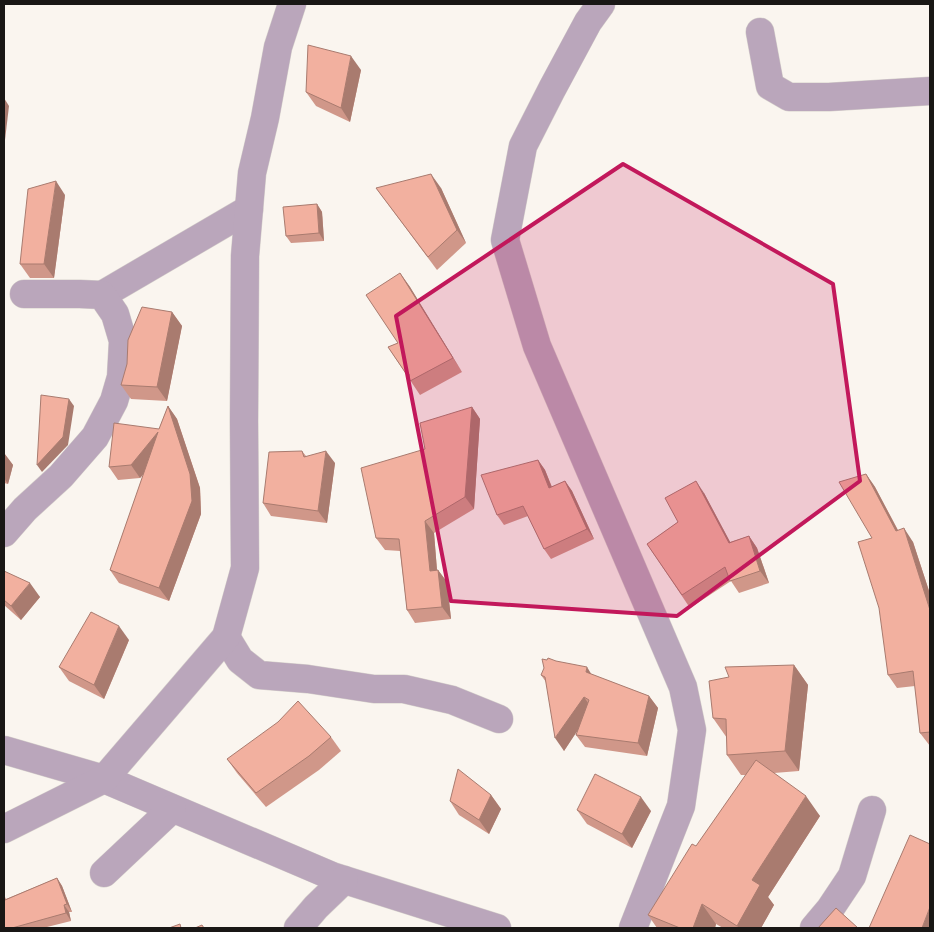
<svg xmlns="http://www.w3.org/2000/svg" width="934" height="932" font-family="Cabin,sans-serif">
<rect width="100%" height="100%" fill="#faf5ef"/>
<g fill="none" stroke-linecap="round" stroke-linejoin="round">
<!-- minor casing -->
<g stroke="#d6d1cc" stroke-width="29">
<g id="minor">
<polyline points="601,4 588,22 552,89 523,146 505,240 537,346 683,687 692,730 681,806 633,928"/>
<polyline points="760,32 770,86 789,97 829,97 930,91"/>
<polyline points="102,295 249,209"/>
<polyline points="4,533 25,509 61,476 95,437 114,401 121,377 123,341 115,314 102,295 80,294 24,294"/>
<polyline points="226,637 240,660 259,675 308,679 374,689 404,689 452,700 499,719"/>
<polyline points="4,750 104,779 332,876 497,928"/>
<polyline points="4,829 104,779 226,637 245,568 244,421 245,256 252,173 265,118 278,47 292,4"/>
<polyline points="104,873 172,809"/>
<polyline points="298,928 316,907 344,880"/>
<polyline points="814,928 830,909 852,876 872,810"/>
</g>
</g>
<!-- minor -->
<use href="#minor" stroke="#baa6bb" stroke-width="28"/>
</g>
<!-- wall -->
<g fill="#d09789">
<polygon points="361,70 350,122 316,106 306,92"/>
<polygon points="376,188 441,188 466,243 437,270"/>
<polygon points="65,195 54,278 30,278 20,264"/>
<polygon points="317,204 322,212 324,241 291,243 286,236"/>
<polygon points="400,273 410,287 462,372 420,395 388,347 398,343"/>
<polygon points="172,312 182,326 167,401 131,399 121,385"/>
<polygon points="168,406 177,419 200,488 201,514 169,601 119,583 110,570 144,474 140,478 118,480 109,467 159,429"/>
<polygon points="472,407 480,419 474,509 434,533 437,570 438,570 447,582 451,619 415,623 407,610 400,551 385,550 376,538 425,449"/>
<polygon points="302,451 306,456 335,463 327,523 271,516 263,503"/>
<polygon points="4,453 13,465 8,484 4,483"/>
<polygon points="538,460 545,470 552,487 565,481 572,491 594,539 551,559 544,549 528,516 504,525 497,515"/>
<polygon points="866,474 875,487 898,530 913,542 930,594 930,746 920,733 915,686 897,688 888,675"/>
<polygon points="704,493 730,542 749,536 757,548 769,583 739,593 731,581 690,608 647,544 678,522"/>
<polygon points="4,571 40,597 21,620 4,605"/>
<polygon points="129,640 104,699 69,681 59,667"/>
<polygon points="794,665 808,685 799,771 774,773 820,816 768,897 774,905 761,928 723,928 716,924 715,928 657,928 648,915 746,775 741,775 727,755 727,738 713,718"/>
<polygon points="541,675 592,675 649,696 658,708 647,756 585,747 576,735 578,729 564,751 546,682"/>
<polygon points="331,737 341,751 319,770 266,807 237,773 227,759"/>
<polygon points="491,795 501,809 489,834 459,815 450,801"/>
<polygon points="577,810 651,811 632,848 587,824"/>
<polygon points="57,878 62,886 72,912 69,912 71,921 43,928 4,928 4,895 6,899"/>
</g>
<!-- shaded-wall -->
<g fill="#a97b6f">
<polygon points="351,56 361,70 350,122 341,108"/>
<polygon points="4,98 9,106 5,140 4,138"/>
<polygon points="431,174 441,188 466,243 457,230"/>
<polygon points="56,181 65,195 54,278 44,264"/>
<polygon points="317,204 322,212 324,241 319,233"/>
<polygon points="400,273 410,287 462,372 453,358"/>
<polygon points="172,312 182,326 167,401 157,387"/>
<polygon points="69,399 74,406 68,445 42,472 37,465"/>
<polygon points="168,406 177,419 200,488 201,514 169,601 159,588"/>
<polygon points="472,407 480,419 474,509 465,497"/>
<polygon points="158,432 168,445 140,478 131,465"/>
<polygon points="326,451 335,463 327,523 318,511"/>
<polygon points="4,453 13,465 8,484 4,478"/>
<polygon points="538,460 545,470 556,498 549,488"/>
<polygon points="866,474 875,487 905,544 896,531"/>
<polygon points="565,481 572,491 594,539 587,529"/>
<polygon points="696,481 704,493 737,555 729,543"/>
<polygon points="425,521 434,533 438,583 430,571"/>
<polygon points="904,528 913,542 930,594 930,610"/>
<polygon points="749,536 757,548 769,583 760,571"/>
<polygon points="438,570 447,582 451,619 442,607"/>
<polygon points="30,583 40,597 21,620 11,606"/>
<polygon points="119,626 129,640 104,699 94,685"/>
<polygon points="794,665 808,685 799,771 785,751"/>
<polygon points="587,667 595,680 586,672"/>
<polygon points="649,696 658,708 647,756 638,743"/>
<polygon points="584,697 592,709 564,751 555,738"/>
<polygon points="491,795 501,809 489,834 479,820"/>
<polygon points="806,796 820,816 768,897 774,905 761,928 739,928 737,926 752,880"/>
<polygon points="641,797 651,811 632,848 622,834"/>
<polygon points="57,878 62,886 72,912 67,904"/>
<polygon points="702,904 716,924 715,928 693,928"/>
<polygon points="64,905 69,912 71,921 66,913"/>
<polygon points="930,907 930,928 922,928"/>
</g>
<!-- building -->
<g fill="#f2b09f" stroke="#a97b6f">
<polygon points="308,45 351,56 341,108 306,92"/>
<polygon points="431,174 457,230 428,257 376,188"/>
<polygon points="56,181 44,264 20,264 28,189"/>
<polygon points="317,204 319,233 286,236 283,207"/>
<polygon points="400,273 453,358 410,381 409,374 407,375 388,347 398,343 366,295"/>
<polygon points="142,307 172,312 157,387 121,385 127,364 128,340"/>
<polygon points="41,395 69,399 63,437 37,465"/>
<polygon points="168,406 190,474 192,501 159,588 110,570 158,432 131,465 109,467 114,423 159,429"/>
<polygon points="472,407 465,497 425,521 430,571 438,570 442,607 407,610 399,539 376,538 361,468 425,449 420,423"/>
<polygon points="302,451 304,457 326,451 318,511 263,503 269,452"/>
<polygon points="538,460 549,488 565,481 587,529 544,549 523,506 497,515 481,475"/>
<polygon points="866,474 896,531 904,528 930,610 930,732 920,733 913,671 888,675 879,608 858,542 872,538 839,482"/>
<polygon points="696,481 729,543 749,536 760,571 730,581 725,567 682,595 647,544 678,522 665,498"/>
<polygon points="4,571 30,583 11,606 4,600"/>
<polygon points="91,612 119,626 94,685 59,667"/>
<polygon points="548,658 556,661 587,667 586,672 649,696 638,743 576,735 589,700 584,697 555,738 545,677 541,675 544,668 542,659 547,660"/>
<polygon points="794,665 785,751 727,755 726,719 713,718 709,681 729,677 725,667"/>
<polygon points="298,701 331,737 309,756 256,793 227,759 278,722"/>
<polygon points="756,760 806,796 752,880 760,885 737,926 702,904 693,928 680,928 648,915 692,844 696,846"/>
<polygon points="458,769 491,795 479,820 450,801"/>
<polygon points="595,774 641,797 622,834 577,810"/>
<polygon points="910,835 930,844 930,907 922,928 869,928"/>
<polygon points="57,878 67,904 64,905 66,913 12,928 4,928 4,897 5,900"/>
<polygon points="836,908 858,928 818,928"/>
<polygon points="180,924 181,928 169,928"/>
<polygon points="202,925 204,928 195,928"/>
</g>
<!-- marked area -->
<path fill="#c2185b" fill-opacity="0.2" stroke="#c2185b" stroke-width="4" stroke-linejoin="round" d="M623,164L833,284L860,481L677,616L451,601L396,316Z"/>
<!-- border -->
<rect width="934" height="932" fill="none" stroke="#191715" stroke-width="10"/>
</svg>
